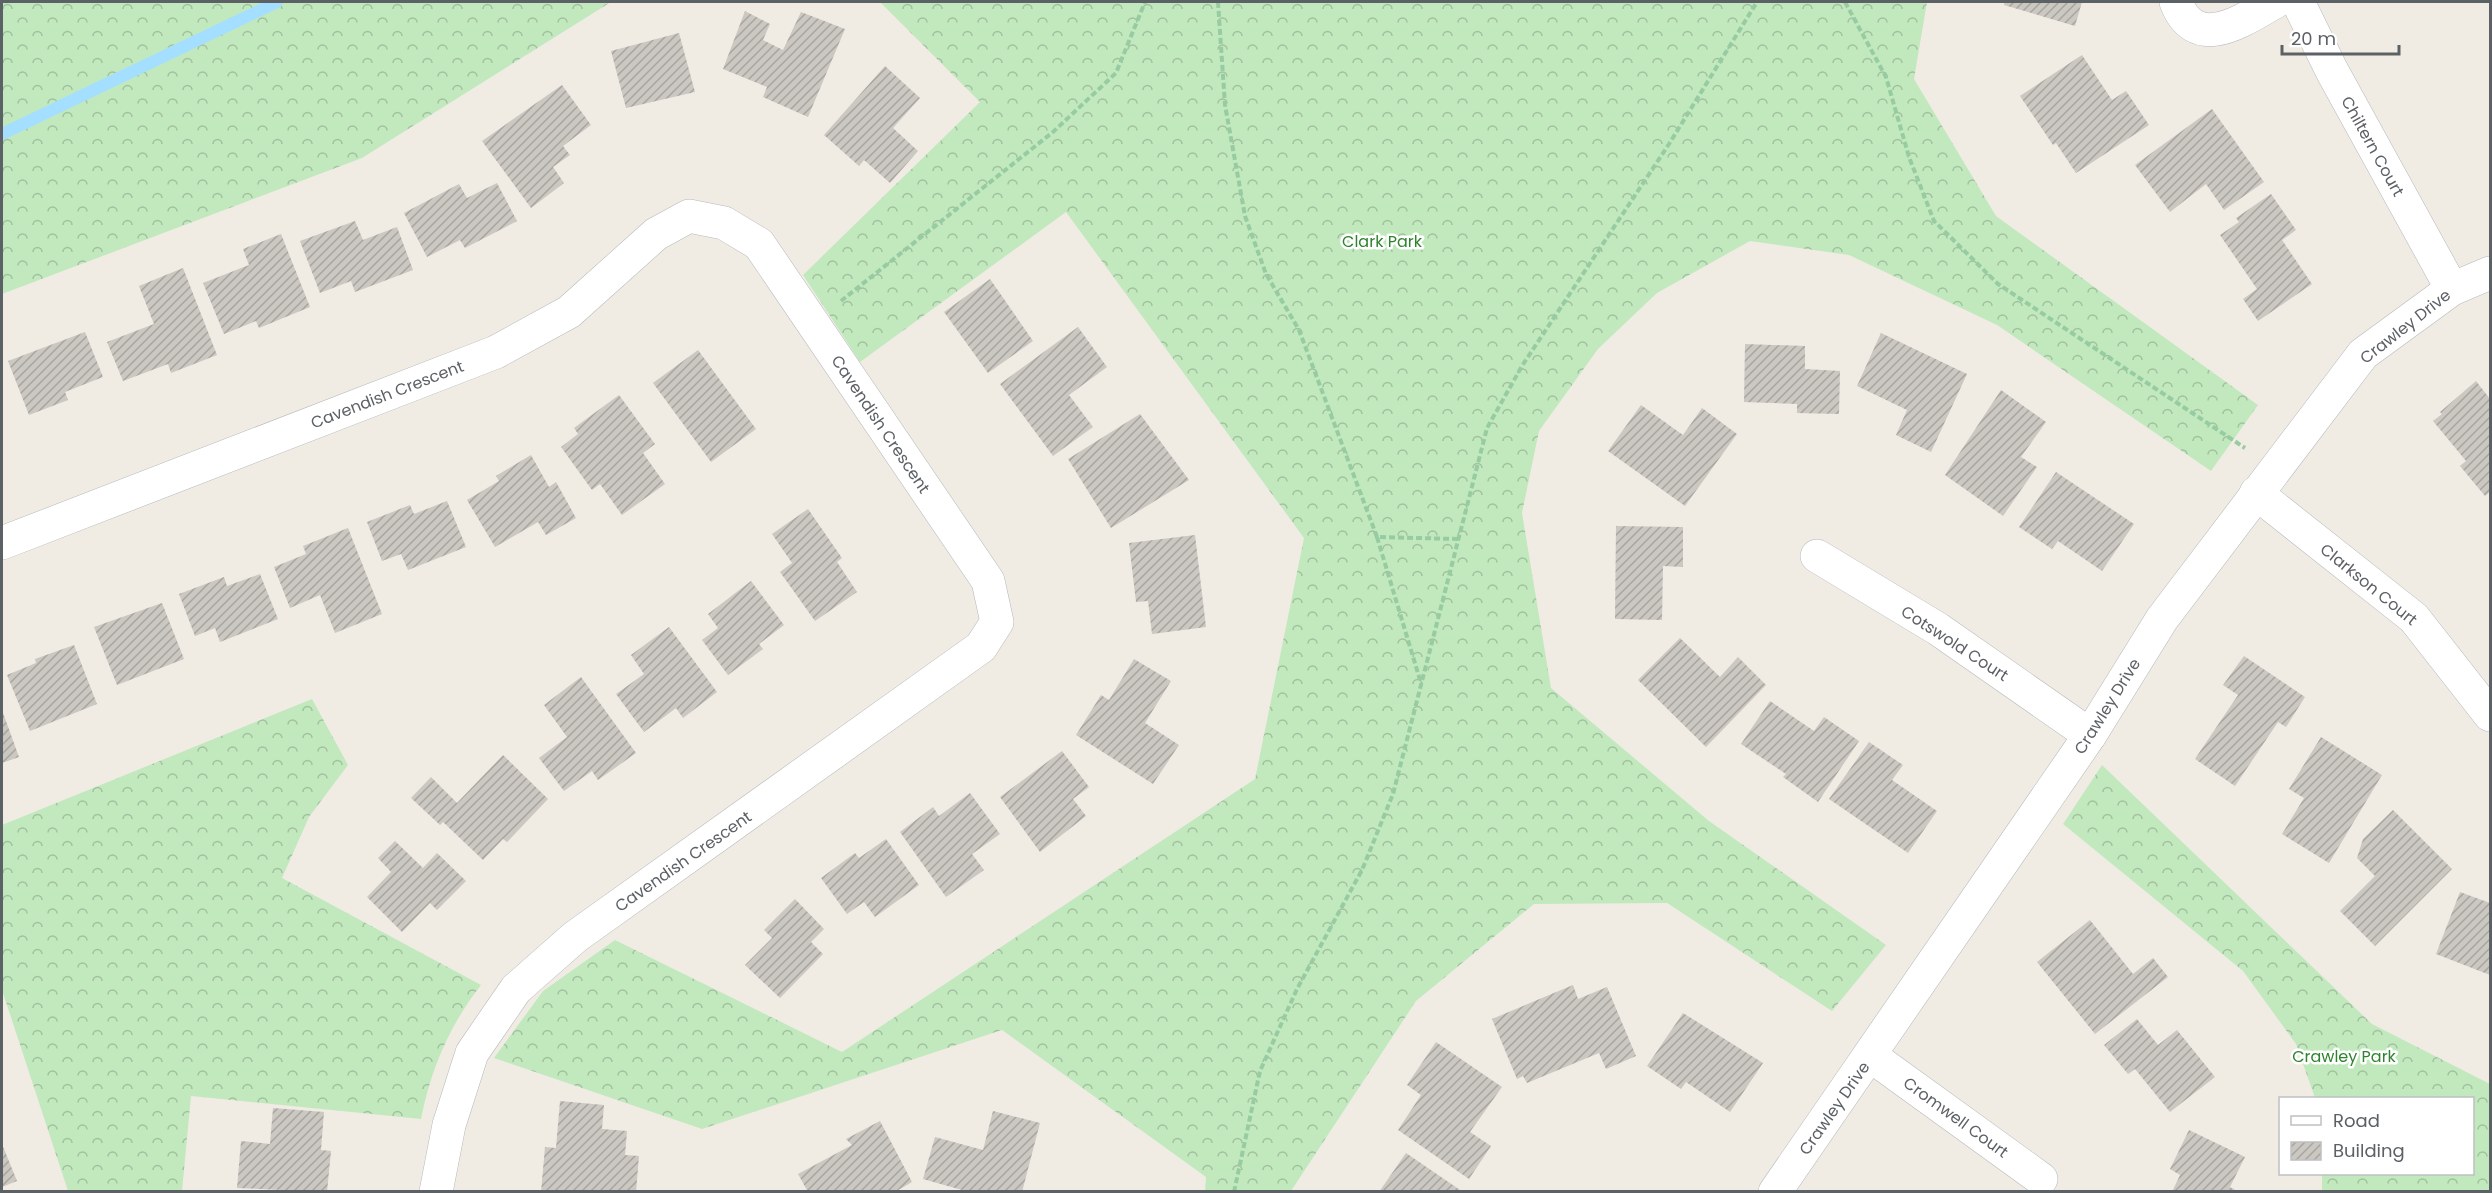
<svg xmlns="http://www.w3.org/2000/svg" width="2492" height="1193" font-family="Poppins,sans-serif">
<defs>
<pattern id="forest-crowns" width="20" height="18" patternUnits="userSpaceOnUse" patternTransform="scale(1.5)"><rect width="20" height="18" fill="#c2e9be"/><path d="M2 6a3 3 0 1 1 6 0M12 15a3 3 0 1 1 6 0" fill="none" stroke="#a1c09e"/></pattern>
<pattern id="building-hatch" width="6" height="6" patternUnits="userSpaceOnUse" patternTransform="scale(1.5)"><rect width="6" height="6" fill="#cbc7c1"/><path d="M-1 1l2-2M0 6l6-6M5 7l2-2" fill="none" stroke="#a8a5a1"/></pattern>
</defs>
<rect width="100%" height="100%" fill="#f0ece4"/>
<!-- forest -->
<g fill="url(#forest-crowns)">
<polygon points="2,2 611,2 362,158 2,294"/>
<polygon points="880,2 1927,2 1914,79 1996,216 2258,405 2211,471 1997,325 1849,255 1750,241 1657,293 1598,349 1539,431 1522,513 1551,688 1709,821 1886,945 1832,1011 1667,903 1534,904 1416,1001 1291,1191 1205,1191 1206,1177 1002,1030 702,1129 494,1058 543,991 615,940 842,1052 1255,779 1304,538 1066,212 860,362 803,275 980,102"/>
<path d="M312,699L348,765L309,817L282,878L481,985C449,1026 431,1069 421,1119L191,1096L182,1191H68L2,990V825Z"/>
<polygon points="2102,765 2372,1024 2490,1084 2490,1191 2322,1191 2322,1174 2472,1174 2472,1098 2315,1098 2296,1044 2243,971 2063,824"/>
</g>
<g fill="none" stroke-linecap="round" stroke-linejoin="round">
<!-- stream -->
<polyline stroke="#a4dfff" stroke-width="12" points="2,134 277,2"/>
</g>
<!-- building -->
<g fill="url(#building-hatch)">
<polygon points="2005,2 2082,2 2075,26 2004,5"/>
<polygon points="745,11 770,24 763,40 783,50 801,12 845,29 808,117 763,97 767,87 723,69"/>
<polygon points="679,33 695,92 626,108 611,51"/>
<polygon points="2082,55 2112,100 2126,91 2149,125 2076,173 2056,143 2053,145 2020,96"/>
<polygon points="885,66 920,98 893,128 918,151 890,183 864,160 859,166 824,135"/>
<polygon points="562,85 591,125 563,146 570,155 553,167 564,183 531,208 482,141"/>
<polygon points="2212,109 2264,182 2224,210 2206,184 2170,212 2135,165"/>
<polygon points="497,183 517,221 465,248 460,240 427,257 404,213 459,184 467,198"/>
<polygon points="2271,194 2296,230 2282,240 2312,284 2258,321 2243,299 2257,289 2220,235 2239,222 2236,218"/>
<polygon points="355,221 363,240 397,227 413,270 355,292 351,281 320,293 300,241"/>
<polygon points="281,234 310,307 259,328 256,321 224,334 203,283 249,265 243,249"/>
<polygon points="183,268 217,355 171,373 168,364 123,381 107,342 154,324 139,286"/>
<polygon points="990,279 1033,341 988,373 944,312"/>
<polygon points="1078,327 1107,367 1069,395 1093,427 1053,456 1000,384"/>
<polygon points="85,332 103,377 65,392 68,400 29,415 8,361"/>
<polygon points="1881,333 1967,374 1931,452 1896,435 1907,410 1857,386"/>
<polygon points="1745,344 1805,346 1805,369 1840,371 1839,414 1797,413 1797,404 1744,402"/>
<polygon points="698,350 756,429 711,462 653,383"/>
<polygon points="2476,381 2490,399 2490,492 2485,496 2460,466 2466,461 2433,421 2442,414 2440,412"/>
<polygon points="2001,390 2046,422 2021,457 2037,467 2003,516 1945,475"/>
<polygon points="619,395 655,444 643,453 665,484 622,515 600,484 592,490 561,447 578,434 574,428"/>
<polygon points="1641,405 1683,435 1702,408 1737,434 1685,506 1608,451"/>
<polygon points="1140,414 1189,480 1111,528 1068,459"/>
<polygon points="531,455 549,487 556,482 576,518 546,535 538,522 495,547 467,500 499,481 496,476"/>
<polygon points="2056,472 2134,524 2102,571 2058,541 2052,549 2019,527"/>
<polygon points="447,501 466,547 408,570 401,554 382,561 367,522 410,505 414,514"/>
<polygon points="808,509 842,558 837,562 857,592 815,621 780,572 792,563 772,534"/>
<polygon points="1616,526 1683,527 1683,567 1663,566 1662,620 1615,619"/>
<polygon points="348,528 382,614 335,633 320,595 290,608 274,567 306,554 303,546"/>
<polygon points="1195,535 1206,627 1152,634 1148,601 1136,602 1129,543"/>
<polygon points="260,574 278,619 220,642 215,628 195,636 179,594 224,577 227,586"/>
<polygon points="751,581 784,625 759,644 763,649 728,675 702,640 718,628 708,614"/>
<polygon points="162,603 184,659 117,685 94,627"/>
<polygon points="669,627 717,692 683,718 676,708 644,732 616,694 644,674 631,655"/>
<polygon points="1680,638 1720,677 1738,657 1766,685 1706,747 1638,680"/>
<polygon points="74,645 97,704 30,731 7,675 36,663 35,659"/>
<polygon points="2244,656 2305,697 2286,727 2278,722 2235,786 2195,759 2238,695 2223,685"/>
<polygon points="1134,659 1171,681 1145,723 1179,745 1153,784 1076,735 1101,695 1109,700"/>
<polygon points="581,677 636,753 598,780 592,771 564,791 539,758 567,737 544,705"/>
<polygon points="1770,701 1814,731 1824,717 1859,741 1818,802 1783,777 1786,774 1741,744"/>
<polygon points="2,710 19,757 2,763"/>
<polygon points="2321,737 2382,775 2329,863 2282,834 2304,798 2289,789"/>
<polygon points="1869,742 1903,765 1892,780 1937,811 1908,853 1829,799"/>
<polygon points="1062,751 1089,787 1073,799 1086,816 1040,852 1000,797"/>
<polygon points="503,755 548,799 507,842 503,839 483,860 443,822 440,825 411,798 431,777 457,803"/>
<polygon points="970,793 1000,834 972,854 984,870 946,897 900,832 933,807 939,816"/>
<polygon points="2393,810 2452,869 2375,946 2340,911 2375,876 2357,858 2363,839"/>
<polygon points="886,839 919,885 875,917 864,902 847,914 821,878 855,853 859,858"/>
<polygon points="395,841 423,868 437,853 466,881 437,910 430,903 402,932 367,897 391,872 378,858"/>
<polygon points="2460,892 2490,903 2490,975 2436,954"/>
<polygon points="795,899 824,929 811,942 823,954 780,998 745,965 772,938 764,930"/>
<polygon points="2090,920 2133,974 2153,958 2168,977 2095,1034 2037,962"/>
<polygon points="1573,985 1578,999 1607,987 1636,1056 1606,1069 1599,1053 1527,1083 1523,1076 1517,1079 1492,1019"/>
<polygon points="1683,1013 1763,1063 1730,1112 1686,1082 1681,1089 1647,1066"/>
<polygon points="2137,1019 2158,1045 2177,1030 2215,1077 2170,1112 2135,1069 2128,1074 2104,1045"/>
<polygon points="1436,1042 1502,1087 1470,1132 1491,1146 1469,1179 1398,1130 1421,1095 1407,1085"/>
<polygon points="560,1101 604,1105 602,1129 627,1131 625,1155 639,1156 636,1192 541,1192 545,1147 556,1148"/>
<polygon points="273,1108 324,1112 321,1150 331,1151 327,1192 237,1188 241,1141 270,1144"/>
<polygon points="993,1111 1040,1123 1022,1192 969,1192 923,1179 935,1137 983,1150"/>
<polygon points="880,1121 912,1182 895,1192 808,1192 798,1174 852,1145 846,1139"/>
<polygon points="2189,1130 2245,1157 2230,1187 2239,1192 2172,1192 2180,1175 2170,1169"/>
<polygon points="2,1144 17,1181 2,1187"/>
<polygon points="1406,1153 1463,1192 1379,1192"/>
</g>
<g fill="none" stroke-linecap="round" stroke-linejoin="round">
<!-- minor casing -->
<g stroke="#b5b8bc" stroke-width="34">
<g id="minor">
<path d="M2176,2C2196,54 2243,20 2275,2"/>
<polyline points="2298,2 2332,71 2452,289"/>
<polyline points="2256,493 2414,618 2490,715"/>
<polyline points="2,543 496,352 569,312 656,234 689,216 724,223 759,244 988,581 997,622 981,647 575,937 516,989 472,1053 449,1125 436,1192"/>
<polyline points="1817,556 1938,629 2090,735"/>
<polyline points="1871,1056 2041,1179"/>
<polyline points="1775,1192 2090,735 2162,619 2363,354 2452,289 2490,273"/>
</g>
</g>
<!-- path -->
<g stroke="#97cba1" stroke-width="4" stroke-dasharray="6 3" stroke-linecap="butt">
<polyline points="1218,2 1225,105 1245,216 1266,274 1299,330 1377,537 1458,539"/>
<polyline points="1845,2 1886,77 1909,157 1934,221 1998,284 2245,448"/>
<polyline points="841,301 1053,132 1116,73 1145,2"/>
<polyline points="1377,537 1420,680"/>
<polyline points="1234,1192 1260,1071 1297,989 1362,870 1393,794 1487,428 1522,366 1669,144 1757,2"/>
</g>
<!-- minor -->
<use href="#minor" stroke="#fff" stroke-width="33"/>
</g>
<g text-anchor="middle" stroke-width="5" stroke-linejoin="round" paint-order="stroke">
<!-- street labels -->
<g font-size="16" fill="#5c6166" stroke="#fff">
<text transform="translate(2373 146) rotate(61)" y="6">Chiltern Court</text>
<text transform="translate(2405 326) rotate(-38)" y="6">Crawley Drive</text>
<text transform="translate(387 394) rotate(-21)" y="6">Cavendish Crescent</text>
<text transform="translate(881 424) rotate(56)" y="6">Cavendish Crescent</text>
<text transform="translate(2369 584) rotate(39)" y="6">Clarkson Court</text>
<text transform="translate(1955 643) rotate(33)" y="6">Cotswold Court</text>
<text transform="translate(2107 706) rotate(-58)" y="6">Crawley Drive</text>
<text transform="translate(683 861) rotate(-35)" y="6">Cavendish Crescent</text>
<text transform="translate(1834 1108) rotate(-55)" y="6">Crawley Drive</text>
<text transform="translate(1956 1117) rotate(36)" y="6">Cromwell Court</text>
</g>
<!-- park labels -->
<g font-size="16" fill="#30832e" stroke="#fff">
<text x="1382" y="247">Clark Park</text>
<text x="2344" y="1062">Crawley Park</text>
</g>
</g>
<!-- border -->
<rect width="2492" height="1193" fill="none" stroke="#5c6166" stroke-width="6"/>
<!-- legend -->
<rect x="2279" y="1097" width="195" height="78" fill="#ffffff" stroke="#bec0c2" stroke-width="1.5"/>
<rect x="2291" y="1116" width="30" height="9" fill="#ffffff" stroke="#bec0c2" stroke-width="1.5"/>
<text x="2333" y="1127" font-size="18" fill="#5c6166">Road</text>
<rect x="2291" y="1142" width="30" height="18" fill="url(#building-hatch)" stroke="#bec0c2" stroke-width="1.5"/>
<text x="2333" y="1157" font-size="18" fill="#5c6166">Building</text>
<!-- scale -->
<path d="M2282 45v9h117v-9" fill="none" stroke="#5c6166" stroke-width="3"/>
<text x="2291" y="45" font-size="18" fill="#5c6166" stroke="#ffffff" stroke-width="4.5" paint-order="stroke">20 m</text>
</svg>
